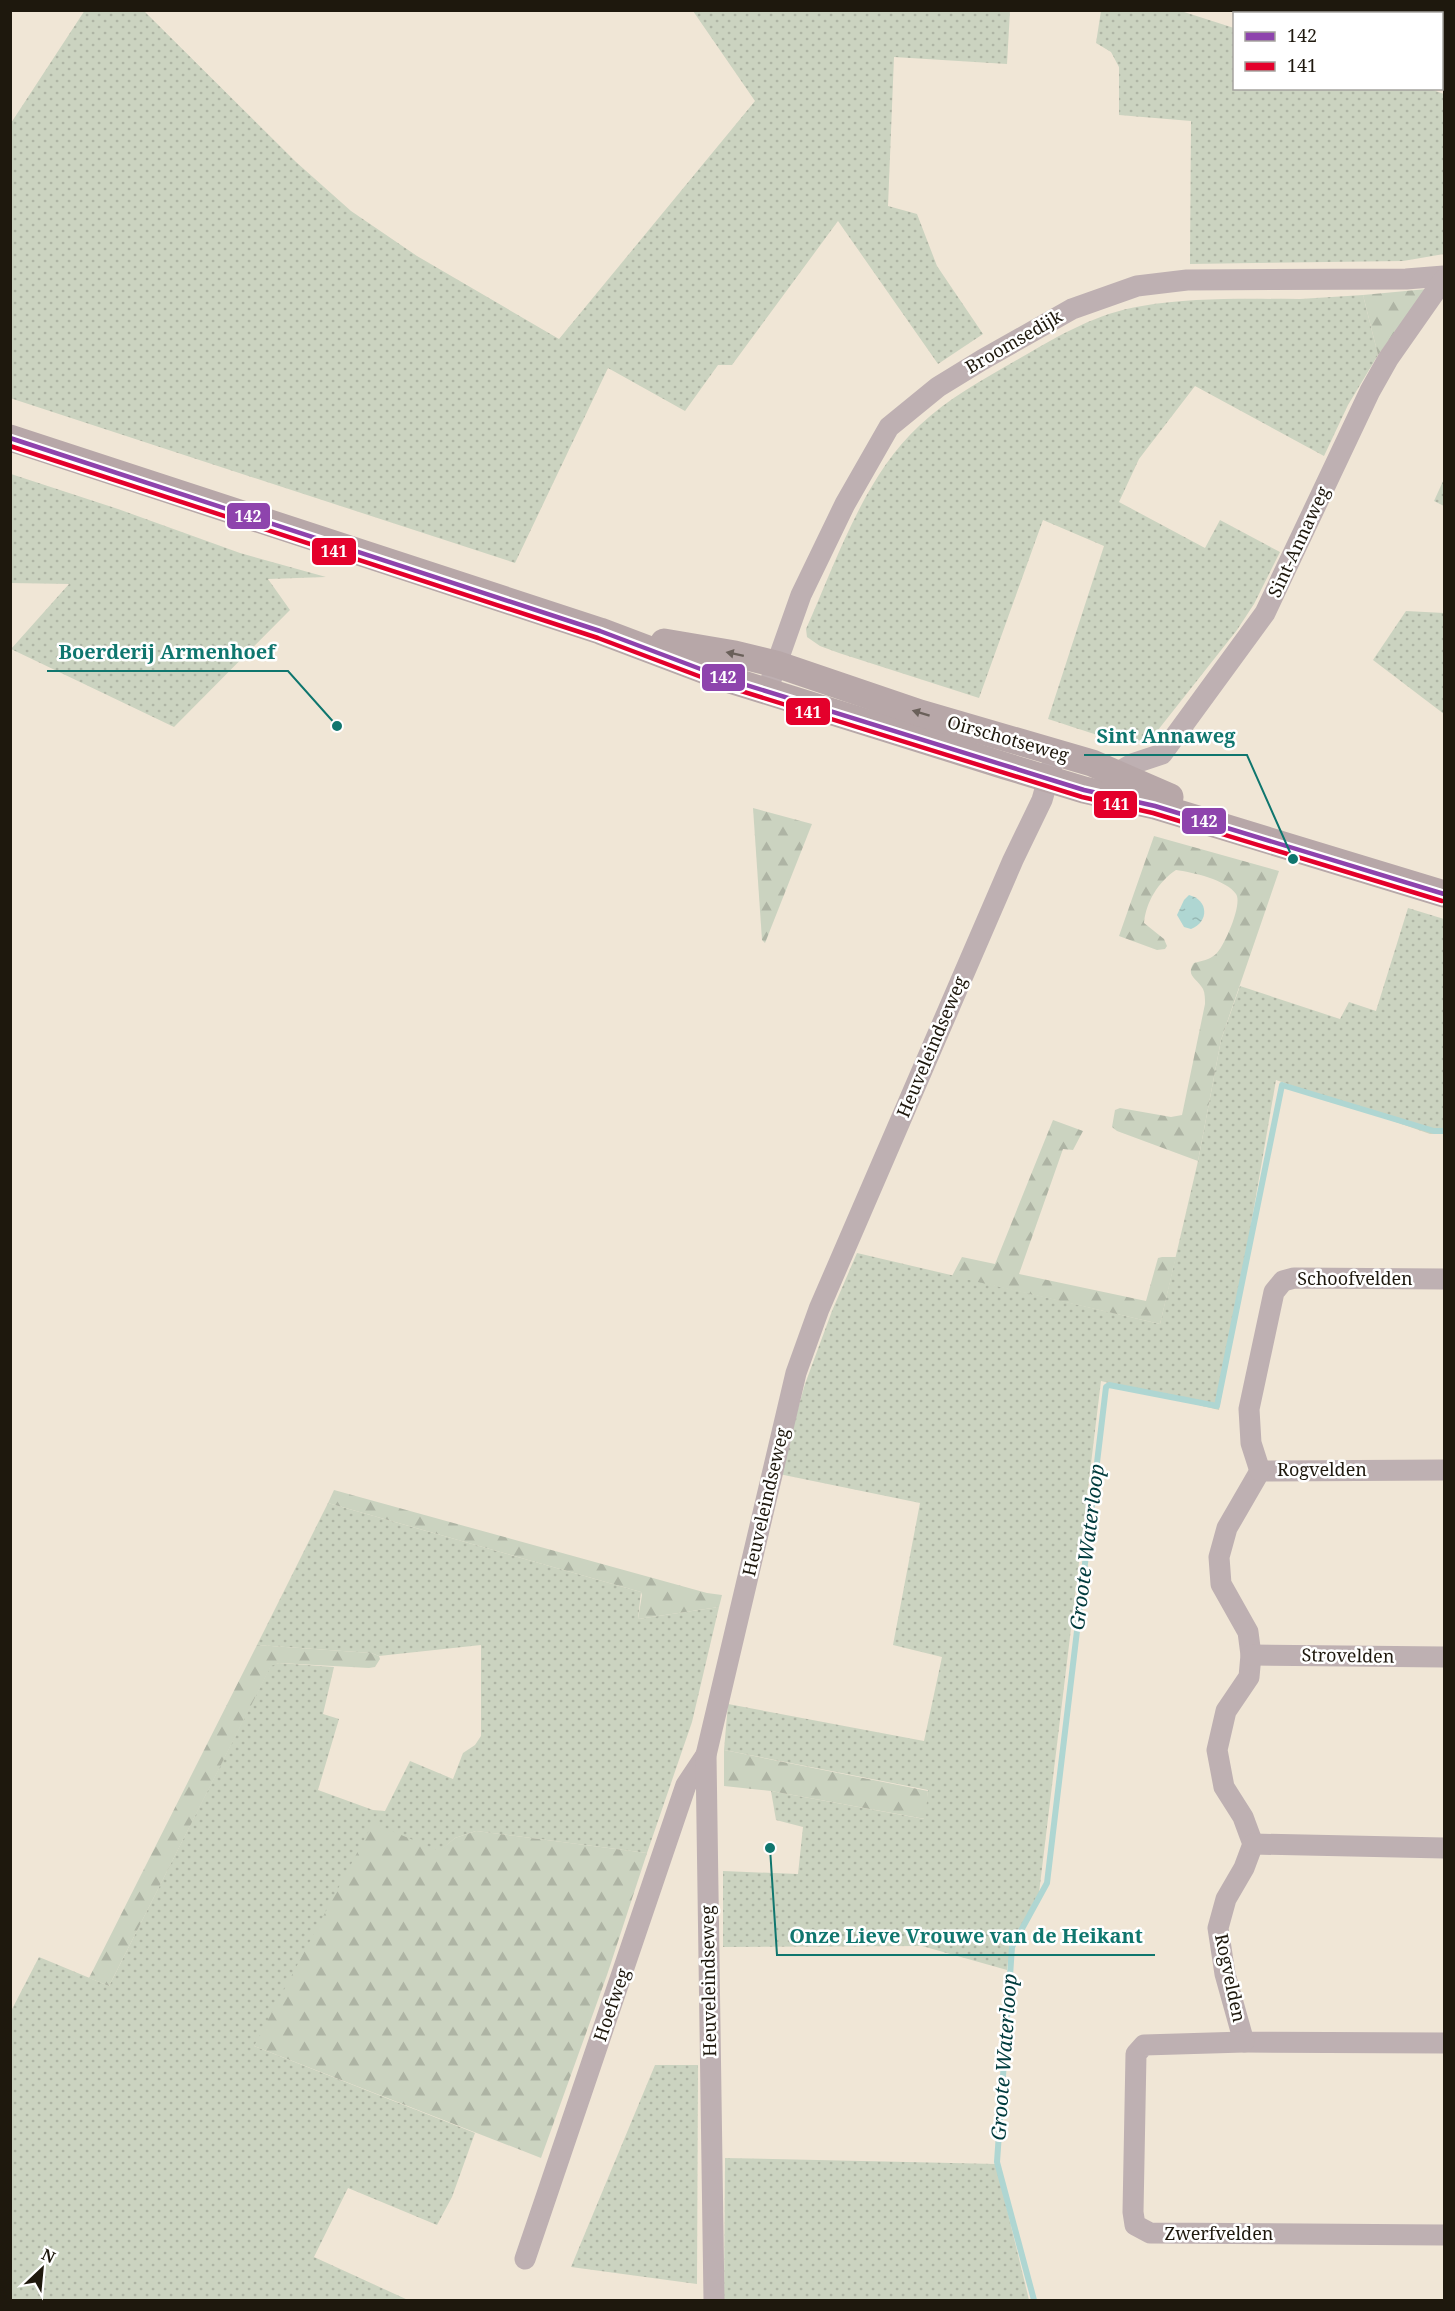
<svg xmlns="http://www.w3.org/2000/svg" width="1455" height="2311" font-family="'Noto Serif',serif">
<defs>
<pattern id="grass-dots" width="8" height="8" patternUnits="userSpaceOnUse" patternTransform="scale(1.5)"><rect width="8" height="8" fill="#cbd3c0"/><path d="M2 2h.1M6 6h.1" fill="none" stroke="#aeb4a4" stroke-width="1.8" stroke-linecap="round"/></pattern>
<pattern id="forest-firs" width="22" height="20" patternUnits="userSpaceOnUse" patternTransform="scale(1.5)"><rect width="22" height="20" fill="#cbd3c0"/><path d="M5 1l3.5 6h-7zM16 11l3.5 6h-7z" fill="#aeb4a4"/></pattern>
<pattern id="water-ripples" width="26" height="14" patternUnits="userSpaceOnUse" patternTransform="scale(1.5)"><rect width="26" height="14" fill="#afd6d2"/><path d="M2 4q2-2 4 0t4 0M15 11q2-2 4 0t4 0" fill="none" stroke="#96b7b3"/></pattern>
</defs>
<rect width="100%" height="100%" fill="#f0e6d6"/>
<!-- grass -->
<g fill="url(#grass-dots)">
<polygon points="85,10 144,11 296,162 351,211 417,256 559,339 755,101 693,11 1010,11 1007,64 894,57 888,206 917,214 937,266 983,334 938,364 838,221 732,365 718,365 685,411 608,368 515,563 13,399 10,398 11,123"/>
<polygon points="1101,11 1181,11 1234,28 1234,88 1427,88 1444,94 1444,254 1403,261 1190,264 1191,121 1119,115 1119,67 1111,52 1096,43"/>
<path d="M1363,295L1378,355L1348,405L1324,456L1195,386L1139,459L1119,502L1205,548L1220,520L1280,552L1254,604L1237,630L1158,730C1153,734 1148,740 1143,742C1131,748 1064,724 1048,719L1104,546L1043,520L979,698L839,653L820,646L807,637L806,629C836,562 864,476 920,425C950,397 986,378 1022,357C1060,335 1097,313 1142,306C1194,297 1247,299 1300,299C1321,298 1342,296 1363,295Z"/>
<polygon points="11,474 118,509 240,553 326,577 268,579 290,610 174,727 11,649 69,584 11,583"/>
<polygon points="1444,479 1444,506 1434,501"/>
<polygon points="1406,611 1444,613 1444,714 1373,660"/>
<polygon points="1408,908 1444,919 1444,1134 1430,1134 1276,1080 1219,1410 1101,1381 1039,1893 1008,1961 1007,1970 922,1946 723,1947 723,1871 798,1874 803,1827 776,1820 771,1791 924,1819 928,1790 724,1750 728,1704 924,1741 942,1657 893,1645 920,1503 779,1474 805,1384 832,1311 857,1253 1160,1324 1198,1161 1221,1040 1240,986 1340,1019 1349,1002 1376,1011"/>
<polygon points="328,1503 641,1592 638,1619 719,1607 692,1722 647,1853 476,1831 455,1838 440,1851 254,2046 475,2133 452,2197 437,2225 348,2188 314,2257 408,2300 11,2300 10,2013 39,1957 109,1986 271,1665 279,1663 334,1667 323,1714 339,1719 318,1790 373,1810 385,1811 410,1761 453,1779 463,1753 475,1745 481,1736 481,1645 379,1656 371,1653 257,1645"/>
<polygon points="655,2065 698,2065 697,2284 571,2267"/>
<polygon points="725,2158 996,2164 1029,2300 724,2300"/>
</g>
<!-- forest -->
<g fill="url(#forest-firs)">
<polygon points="1427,289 1378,355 1363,295"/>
<polygon points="753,808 812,824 765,943 762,940"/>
<path d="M1154,836L1279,871L1221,1040L1198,1161L1117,1131L1112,1127L1115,1110L1120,1108L1171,1117L1182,1115L1205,1004C1205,999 1205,993 1203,989C1197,978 1185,976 1194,963C1202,961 1209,960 1216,954C1224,947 1243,904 1236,894C1227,880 1192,872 1176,870C1158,882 1146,902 1144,923L1164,939L1167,946L1165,949L1157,950L1119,936Z"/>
<polygon points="1053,1120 1083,1131 1073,1150 1063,1149 1019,1274 1146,1301 1158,1258 1162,1257 1176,1257 1160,1324 952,1276 962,1257 995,1264"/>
<polygon points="334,1490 707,1593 722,1595 719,1607 638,1619 642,1595 641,1592 328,1503"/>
<polygon points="257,1645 371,1653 379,1656 380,1659 375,1667 369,1668 279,1663 271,1666 109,1986 89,1978"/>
<polygon points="724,1750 928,1791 925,1819 771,1791 724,1786"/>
<polygon points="373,1823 439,1851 455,1838 476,1831 647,1853 607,1975 541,2158 254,2046"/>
</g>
<!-- water -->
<path fill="url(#water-ripples)" d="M1189,895C1209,900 1209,922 1191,929L1184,927L1177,915L1184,900Z"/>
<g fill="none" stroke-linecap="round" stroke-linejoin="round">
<!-- stream -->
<polyline stroke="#afd6d2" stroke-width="6" points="1034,2300 997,2162 1012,1947 1047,1883 1106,1387 1109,1385 1217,1406 1282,1085 1434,1131 1444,1131"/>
<!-- minor -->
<g stroke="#beb0b2" stroke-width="21">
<polyline points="767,691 801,595 845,504 889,427 938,387 982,360 1072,309 1137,286 1187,280 1406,279 1444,276"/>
<polyline points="1118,772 1132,764 1162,754 1265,613 1370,391 1388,359 1444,279"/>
<polyline points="1444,1470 1260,1471 1227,1528 1219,1557 1221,1584 1248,1632 1251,1655 1249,1677 1226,1711 1217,1750 1224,1787 1243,1817 1253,1844 1244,1868 1226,1899 1218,1928 1225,1974 1244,2042 1444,2043"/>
<polyline points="1260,1471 1251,1443 1249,1409 1274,1292 1283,1281 1294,1278 1444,1279"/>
<polyline points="1251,1655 1444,1657"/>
<polyline points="1253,1844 1444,1848"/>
<polyline points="1244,2042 1144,2045 1136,2054 1133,2212 1135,2225 1150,2233 1444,2235"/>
<polyline points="525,2259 686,1785 706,1755"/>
<polyline points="714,2300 706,1755 796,1373 819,1309 1013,860 1042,800 1052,765"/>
</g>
<!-- major -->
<g stroke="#b7a7a8" stroke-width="27">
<polyline points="10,438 600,631 727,679 1005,766 1084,790 1155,806 1444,894"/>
<polyline points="664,642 735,654 776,664 920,713 1092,763 1170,797"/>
</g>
<!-- bus-1 casing -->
<g stroke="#fff" stroke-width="9">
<polyline id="bus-1" points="10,438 600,631 727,679 1084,790 1155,806 1444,894"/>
</g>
<!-- bus-2 casing -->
<g stroke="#fff" stroke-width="9">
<polyline id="bus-2" points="10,446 598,638 725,686 1082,797 1153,813 1442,901"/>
</g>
<!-- bus-1 -->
<use href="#bus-1" stroke="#8e44ad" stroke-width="4.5"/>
<!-- bus-2 -->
<use href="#bus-2" stroke="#e4002b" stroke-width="4.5"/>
</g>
<!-- one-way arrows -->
<defs><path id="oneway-solid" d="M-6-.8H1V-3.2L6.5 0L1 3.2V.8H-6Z" transform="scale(1.5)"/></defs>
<g fill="#6a605a">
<use href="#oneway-solid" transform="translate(735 654) rotate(-168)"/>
<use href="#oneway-solid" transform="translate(921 713) rotate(-163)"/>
</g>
<g text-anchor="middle" stroke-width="5" stroke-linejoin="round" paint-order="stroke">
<!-- street labels -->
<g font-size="18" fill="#1e180d" stroke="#fff">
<text transform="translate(1014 342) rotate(-30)" y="6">Broomsedijk</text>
<text transform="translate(1299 542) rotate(-65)" y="6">Sint-Annaweg</text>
<text transform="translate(1008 739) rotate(16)" y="6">Oirschotseweg</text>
<text transform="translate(932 1047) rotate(-67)" y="6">Heuveleindseweg</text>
<text x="1355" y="1285">Schoofvelden</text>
<text x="1322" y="1476">Rogvelden</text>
<text transform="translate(766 1502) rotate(-77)" y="6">Heuveleindseweg</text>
<text transform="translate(1348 1656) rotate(1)" y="6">Strovelden</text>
<text transform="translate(1230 1978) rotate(78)" y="6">Rogvelden</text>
<text transform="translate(709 1981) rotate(-91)" y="6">Heuveleindseweg</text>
<text transform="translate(612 2005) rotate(-71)" y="6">Hoefweg</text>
<text x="1219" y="2240">Zwerfvelden</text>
</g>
<!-- water labels -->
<g font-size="20" font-style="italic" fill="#003b3d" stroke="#fff">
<text transform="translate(1087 1547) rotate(-83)" y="7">Groote Waterloop</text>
<text transform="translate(1004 2057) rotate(-86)" y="7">Groote Waterloop</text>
</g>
</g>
<!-- callouts -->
<path fill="none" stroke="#0f766e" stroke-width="2" d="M337 726L288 671H47M1293 859L1247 755H1084M770 1848L777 1955H1155"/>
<g fill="#0f766e" stroke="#fff" stroke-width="2">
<circle cx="337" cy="726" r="6"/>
<circle cx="1293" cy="859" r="6"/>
<circle cx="770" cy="1848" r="6"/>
</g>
<g font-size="20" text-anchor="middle" font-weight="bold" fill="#0f766e" stroke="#fff" stroke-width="5" stroke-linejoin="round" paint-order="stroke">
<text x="167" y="659">Boerderij Armenhoef</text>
<text x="1166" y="743">Sint Annaweg</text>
<text x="966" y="1943">Onze Lieve Vrouwe van de Heikant</text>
</g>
<g stroke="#fff" stroke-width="2">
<rect x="226" y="502" width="45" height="28" rx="6" fill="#8e44ad"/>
<rect x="311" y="537" width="46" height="29" rx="6" fill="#e4002b"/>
<rect x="701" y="663" width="45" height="29" rx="6" fill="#8e44ad"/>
<rect x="785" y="697" width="46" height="29" rx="6" fill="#e4002b"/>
<rect x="1093" y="790" width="45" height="29" rx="6" fill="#e4002b"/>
<rect x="1181" y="807" width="46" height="28" rx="6" fill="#8e44ad"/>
</g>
<g font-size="16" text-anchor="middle" font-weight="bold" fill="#fff">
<text x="248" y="522">142</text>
<text x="334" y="557">141</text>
<text x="723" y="683">142</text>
<text x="808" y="718">141</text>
<text x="1116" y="810">141</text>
<text x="1204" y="827">142</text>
</g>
<!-- border -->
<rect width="1455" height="2311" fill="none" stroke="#1e180d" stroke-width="24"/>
<!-- legend -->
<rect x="1233" y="12" width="210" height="78" fill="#ffffff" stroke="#a5a39e" stroke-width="1.5"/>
<rect x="1245" y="32" width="30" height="9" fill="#8e44ad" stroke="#a5a39e" stroke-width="1.5"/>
<text x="1287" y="42" font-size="18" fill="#1e180d">142</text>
<rect x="1245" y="62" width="30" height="9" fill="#e4002b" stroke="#a5a39e" stroke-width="1.5"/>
<text x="1287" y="72" font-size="18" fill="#1e180d">141</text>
<!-- north arrow -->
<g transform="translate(42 2269) rotate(26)" stroke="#ffffff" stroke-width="4.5" paint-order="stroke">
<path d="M0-4.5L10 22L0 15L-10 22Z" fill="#1e180d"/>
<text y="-9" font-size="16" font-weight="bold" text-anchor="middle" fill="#1e180d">N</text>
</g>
</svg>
